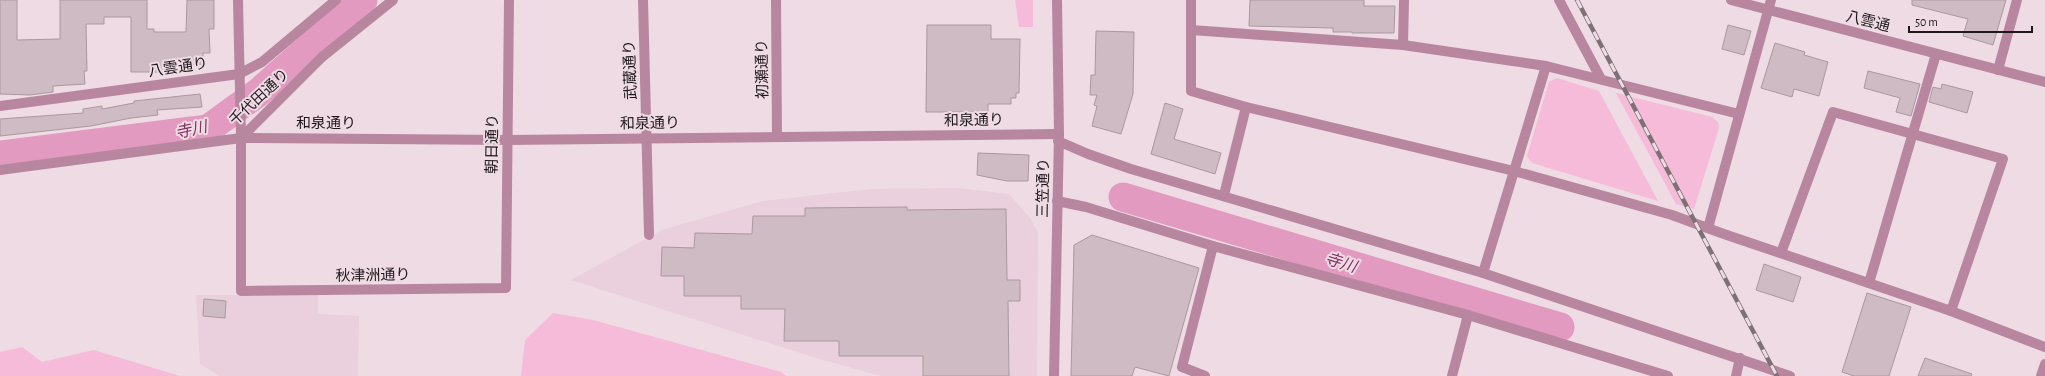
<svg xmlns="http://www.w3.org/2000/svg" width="2045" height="376" font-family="'Alegreya Sans','Noto Sans JP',sans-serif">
<rect width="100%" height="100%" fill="#eedbe4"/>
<!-- built -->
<g fill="#eacfdc">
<polygon points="957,188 1009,194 1030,218 1038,233 1037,376 881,376 813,357 571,280 662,230 763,201 871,189"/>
<polygon points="196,295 318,295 318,314 359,316 358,376 220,376 200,364"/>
</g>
<!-- green -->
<g fill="#f5bbd8">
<polygon points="1015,0 1033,0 1033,27 1019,27"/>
<polygon points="1557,78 1599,91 1658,201 1532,163 1527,156 1549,82"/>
<polygon points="1616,93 1712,117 1718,122 1719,128 1694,209 1676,204"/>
<polygon points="553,313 593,320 781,372 786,376 521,376 525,340"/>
<polygon points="22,347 42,362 94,350 180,376 0,376 0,352"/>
</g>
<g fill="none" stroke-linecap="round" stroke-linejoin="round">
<!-- river -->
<g stroke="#e29ac0" stroke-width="29">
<polyline points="0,155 208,129 259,92 363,0"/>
<polyline points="1123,197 1560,327"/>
</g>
</g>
<!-- building -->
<g fill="#cebbc4" stroke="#aa98a0">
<polygon points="0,0 17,0 17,40 60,39 60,0 147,0 147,29 154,29 154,32 186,32 187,0 214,0 214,29 209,29 210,53 203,53 203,64 183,65 184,70 173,72 131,72 131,17 104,17 104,24 86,24 87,71 84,71 85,84 53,86 53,92 30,95 0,94"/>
<polygon points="1250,0 1364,0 1364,6 1395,6 1394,33 1352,33 1352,32 1333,32 1333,28 1249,26"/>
<polygon points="1912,0 2006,0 1993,45 1963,36 1968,19 1912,5"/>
<polygon points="927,25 991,25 991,39 1020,39 1019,93 1016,93 1016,98 1011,98 1011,104 988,104 988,112 926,112"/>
<polygon points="1728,25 1751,31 1744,55 1722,49"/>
<polygon points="1096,31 1134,32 1133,94 1121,134 1092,126 1097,106 1094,105 1097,95 1090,95 1091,75 1095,75"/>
<polygon points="1775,43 1805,52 1804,55 1828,62 1819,96 1794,89 1792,97 1761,88"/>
<polygon points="1868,71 1920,84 1911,116 1896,112 1900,98 1864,88"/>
<polygon points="1942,84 1973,92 1967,113 1929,102 1933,87 1941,89"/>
<polygon points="200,94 202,107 157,110 158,115 131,118 91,126 0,136 0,119 83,113 83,109 90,108 102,106 102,109 134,103 134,101"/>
<polygon points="1165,103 1183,109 1174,139 1221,153 1215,174 1151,154"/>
<polygon points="978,153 1029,155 1028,181 1007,181 977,175"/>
<polygon points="907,207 907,210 1006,209 1007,280 1020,280 1020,301 1008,301 1009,376 923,376 923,356 839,356 839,341 784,341 785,309 741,309 741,296 684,296 684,276 661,276 662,247 694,248 695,233 752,234 753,216 805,216 805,208"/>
<polygon points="1092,235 1199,268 1169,376 1135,367 1132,376 1071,376 1074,245"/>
<polygon points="1764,264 1801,277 1793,302 1756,290"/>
<polygon points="1867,293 1911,307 1889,376 1854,376 1842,372"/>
<polygon points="204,299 226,301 225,318 203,316"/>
<polygon points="1925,358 1972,374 1971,376 1918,376"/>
</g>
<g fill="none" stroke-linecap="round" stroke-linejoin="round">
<!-- minor -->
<g stroke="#b986a0" stroke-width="10">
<polyline points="238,0 241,138 241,291 506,288 509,0"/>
<polyline points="643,0 649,235"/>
<polyline points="776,0 777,137"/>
<polyline points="1191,0 1191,91 1246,107 1514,171 1672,215 1721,233 1951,311 2045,347"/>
<polyline points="1559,0 1601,79"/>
<polyline points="1731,0 2045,82"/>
<polyline points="1191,30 1403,45 1546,66 1739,114"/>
<polyline points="1403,45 1404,0"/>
<polyline points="1998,70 2017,0"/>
<polyline points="0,106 239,74 262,62 336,0"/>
<polyline points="241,138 322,57 393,0"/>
<polyline points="1058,141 1088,154 1131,169 1483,273 1790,376"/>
<polyline points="0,170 241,138 508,140 1059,134"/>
<polyline points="1224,195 1246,107"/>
<polyline points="1057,201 1086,207 1213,246 1468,315 1668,376"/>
<polyline points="1708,228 1771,0"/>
<polyline points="1781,253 1833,112 2003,159 1951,311"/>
<polyline points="1483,273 1546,66"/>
<polyline points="1869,283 1936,54"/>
<polyline points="1054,376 1059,134 1057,0"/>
<polyline points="1205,376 1182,367 1213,246"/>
<polyline points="1452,376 1468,315"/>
<polyline points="1736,376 1740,358"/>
<polyline points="2041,376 2045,364"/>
</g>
<!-- rail casing -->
<g stroke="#7d7176" stroke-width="4.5">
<polyline id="rail" points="1577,0 1777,376"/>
</g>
<!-- rail -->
<use href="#rail" stroke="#eedbe4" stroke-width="3" stroke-dasharray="9" stroke-linecap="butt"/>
</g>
<g text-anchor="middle" stroke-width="4" stroke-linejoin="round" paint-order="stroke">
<!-- street labels -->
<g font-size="15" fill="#1f181b" stroke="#eedbe4">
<text transform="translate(1868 21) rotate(14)" y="5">八雲通</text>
<text transform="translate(178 67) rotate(-8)" y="5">八雲通り</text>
<text transform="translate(762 69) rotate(-91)" y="5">初瀬通り</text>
<text transform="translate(630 70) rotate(-92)" y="5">武蔵通り</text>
<text transform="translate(259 97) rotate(-43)" y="5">千代田通り</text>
<text transform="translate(974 120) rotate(-1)" y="5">和泉通り</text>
<text x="326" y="128">和泉通り</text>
<text transform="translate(650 123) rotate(-1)" y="5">和泉通り</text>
<text transform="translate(492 144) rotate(-89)" y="5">朝日通り</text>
<text transform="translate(1043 188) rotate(-89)" y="5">三笠通り</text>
<text transform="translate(373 275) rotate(-1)" y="5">秋津洲通り</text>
</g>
<!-- water labels -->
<g font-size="16" font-style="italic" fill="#863163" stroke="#eedbe4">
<text transform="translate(191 129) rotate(-12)" y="6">寺川</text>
<text transform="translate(1341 262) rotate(17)" y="6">寺川</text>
</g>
</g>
<!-- scale -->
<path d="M1909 26v6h123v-6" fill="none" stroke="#1f181b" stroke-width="2"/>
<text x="1915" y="26" font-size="12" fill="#1f181b" stroke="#eedbe4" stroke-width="3" paint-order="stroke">50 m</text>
</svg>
